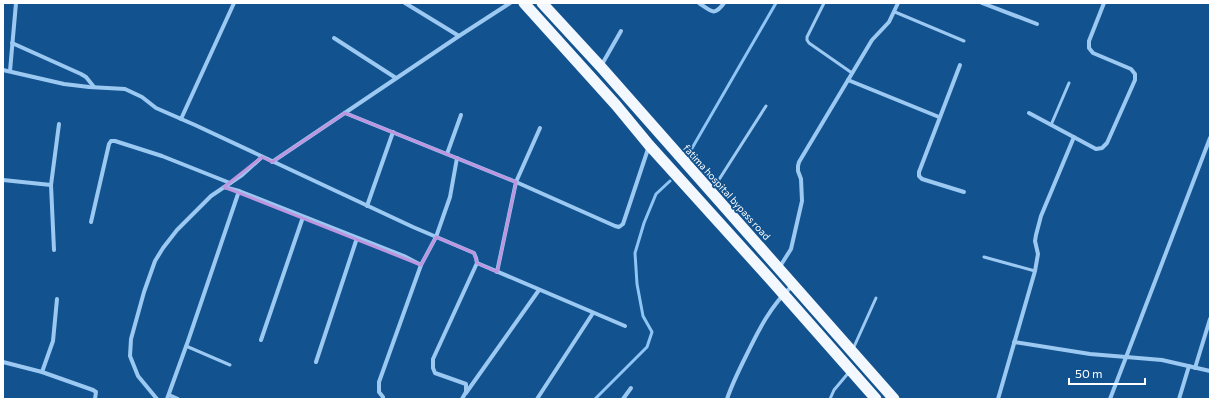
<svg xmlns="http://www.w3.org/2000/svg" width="1213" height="402" font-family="Commissioner,sans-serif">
<rect width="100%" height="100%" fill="#12528f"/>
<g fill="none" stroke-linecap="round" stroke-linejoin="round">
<!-- stream -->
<g stroke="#8ec5f5" stroke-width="3">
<polyline points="689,159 691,150 776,3"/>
<polyline points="595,399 647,347 652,332 643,316 637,284 635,253 644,223 656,194 670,181"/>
</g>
<!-- service -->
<g stroke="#9cc9f2" stroke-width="3">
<polyline points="824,3 807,37 807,40 809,43 852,73"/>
<polyline points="895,12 964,41"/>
<polyline points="1051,125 1069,83"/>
<polyline points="713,189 766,106"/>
<polyline points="984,257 1035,271"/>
<polyline points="186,346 230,365"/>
<polyline points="853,349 876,298"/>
<polyline points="830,399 834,390 850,371"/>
</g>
<!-- minor -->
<g stroke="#9cc9f2" stroke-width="4">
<polyline points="405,3 459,36"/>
<path d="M699,3C711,11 714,17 724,3"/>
<polyline points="982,3 1037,24"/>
<polyline points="334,38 396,78"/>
<polyline points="12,43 81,74 86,77 94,87"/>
<polyline points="960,65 919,172 919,176 922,179 964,192"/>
<polyline points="601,66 621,31"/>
<polyline points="3,70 64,84 89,87 125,89 142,97 156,108 195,125 413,227 474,253 476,258 477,263 433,359 433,368 435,373 466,384 466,392 462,399"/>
<polyline points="10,71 16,3"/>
<polyline points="848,80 939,117"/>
<polyline points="345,113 516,182 497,272"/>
<polyline points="1029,113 1096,149 1102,148 1107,143 1135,80 1135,74 1131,69 1093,53 1089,48 1089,41 1104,3"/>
<polyline points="181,119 234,3"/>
<polyline points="540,128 516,182 615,226 619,227 623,224 649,146"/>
<polyline points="447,154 461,115"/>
<polyline points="272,162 459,36 510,3"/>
<polyline points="3,180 51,185"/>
<polyline points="224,187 239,191"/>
<polyline points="367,206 393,132"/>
<polyline points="91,222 109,144 111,141 115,141 162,156 230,183"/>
<polyline points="54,250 51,185 59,124"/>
<polyline points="477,263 625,326"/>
<polyline points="421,265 436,237 450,197 457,158"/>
<polyline points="779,268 791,249 802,201 801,179 798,171 798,166 799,162 872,40 889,22 898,3"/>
<polyline points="261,340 303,217"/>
<polyline points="1014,342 1090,354 1162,360 1210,371"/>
<polyline points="3,362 42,372 93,390 96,392 95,399"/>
<polyline points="316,362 357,238"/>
<polyline points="1195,368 1210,319"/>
<polyline points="42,372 53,341 57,299"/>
<polyline points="466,393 539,290"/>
<polyline points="169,395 178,399"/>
<polyline points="157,399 138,376 130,356 131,339 144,292 155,261 163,248 177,230 211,196 242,175 262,157"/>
<polyline points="167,399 188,341 239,191 404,256 421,265 379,382 379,392 383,397 383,399"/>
<polyline points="537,399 593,313"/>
<polyline points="623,399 631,388"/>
<path d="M727,399C732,384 739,370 746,356C758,331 771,305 792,286"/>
<polyline points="998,399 1035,271 1038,254 1035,241 1036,235 1041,216 1074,137"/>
<polyline points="1110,399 1210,138"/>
<polyline points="1179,399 1189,366"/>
</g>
<!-- trunk -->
<g stroke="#f3f8ff" stroke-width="11">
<polyline points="524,3 616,105 649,145 771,280 876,399"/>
<polyline points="542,3 601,67 894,399"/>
</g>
</g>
<!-- marked area -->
<path fill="none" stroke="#bd96df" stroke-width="3" stroke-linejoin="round" d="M345,113L516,182L497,272L477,263L474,253L436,237L421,265L224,187L262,157L272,162Z"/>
<g text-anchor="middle" stroke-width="3.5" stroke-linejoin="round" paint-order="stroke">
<!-- street labels -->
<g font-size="10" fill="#fff" stroke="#12528f">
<text transform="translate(727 192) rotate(48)" y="4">fatima hospital bypass road</text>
</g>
</g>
<!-- border -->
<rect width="1213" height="402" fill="none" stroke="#ffffff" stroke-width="8"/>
<!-- scale -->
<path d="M1069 378v6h76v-6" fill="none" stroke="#ffffff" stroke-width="2"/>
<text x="1075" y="378" font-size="12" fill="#ffffff" stroke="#12528f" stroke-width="3" paint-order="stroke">50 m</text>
</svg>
